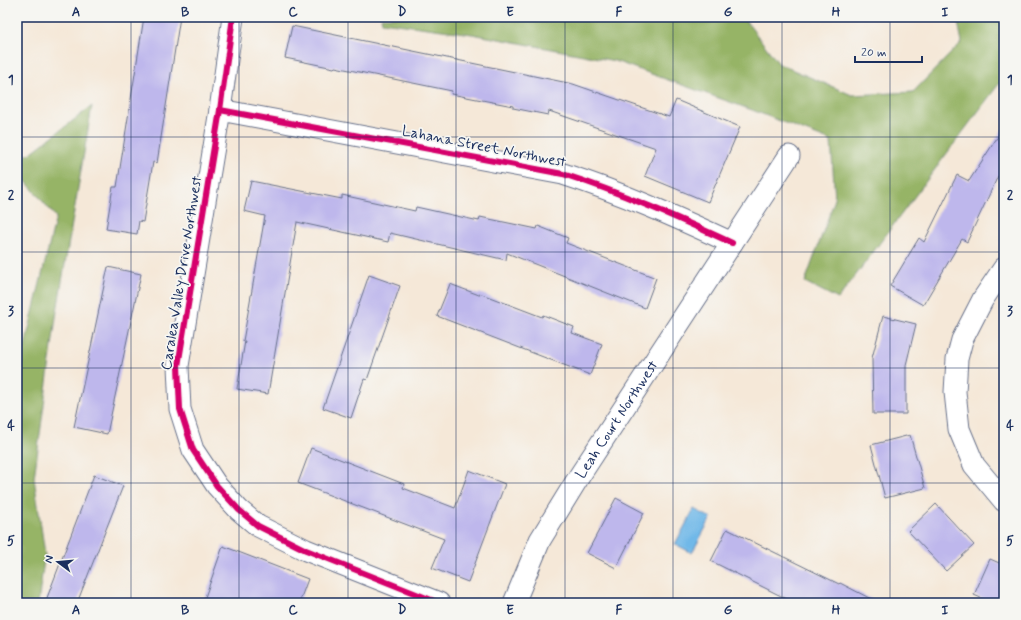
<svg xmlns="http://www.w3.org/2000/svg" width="1021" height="620" font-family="Mynerve,sans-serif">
<rect width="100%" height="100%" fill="#f6f6f2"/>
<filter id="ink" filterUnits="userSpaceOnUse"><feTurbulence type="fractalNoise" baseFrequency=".025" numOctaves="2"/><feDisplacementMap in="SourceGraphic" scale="8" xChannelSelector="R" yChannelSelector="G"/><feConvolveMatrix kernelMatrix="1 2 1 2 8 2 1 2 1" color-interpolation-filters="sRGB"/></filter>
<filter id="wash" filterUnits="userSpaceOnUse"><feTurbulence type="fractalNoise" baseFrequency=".012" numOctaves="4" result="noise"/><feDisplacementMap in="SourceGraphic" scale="16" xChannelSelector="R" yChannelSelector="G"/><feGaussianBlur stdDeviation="0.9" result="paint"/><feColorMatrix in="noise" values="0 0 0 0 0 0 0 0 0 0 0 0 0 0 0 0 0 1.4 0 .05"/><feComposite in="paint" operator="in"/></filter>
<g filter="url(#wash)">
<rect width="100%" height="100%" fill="#f5e8d8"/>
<!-- forest -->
<g fill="#96b466" stroke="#587262">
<polygon points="381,17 743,17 779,64 852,95 913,92 962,42 957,17 1004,17 1004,77 838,299 805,282 835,199 831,141 752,110 615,61 472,34 382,22"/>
<polygon points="92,106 56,317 34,478 45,554 38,603 17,603 17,397 25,345 56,217 17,171 17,153 28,155"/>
</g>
<!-- water -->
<polygon fill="#70b8e8" stroke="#4674a3" points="694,509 711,518 692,553 675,544"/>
<g id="blocks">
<!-- building -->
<g fill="#beb7ec">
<polygon points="144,17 180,17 157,163 153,162 143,222 139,221 137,234 106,229 113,187 117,187"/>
<polygon points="292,26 573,84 669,117 676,100 740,127 708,202 645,176 656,148 549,111 548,115 513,108 513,106 451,94 452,91 335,67 334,68 285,58"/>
<polygon points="1004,127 1004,180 998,176 967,242 962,239 923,305 890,286 919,238 924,242 957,175 969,181"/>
<polygon points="251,181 342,199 342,195 415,211 416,207 479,221 480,217 537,229 538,226 568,238 566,243 656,278 645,308 507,253 506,260 390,233 388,242 297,222 268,394 237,389 245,341 243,341 265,216 244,211"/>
<polygon points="108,267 141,274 107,434 74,427"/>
<polygon points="369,275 400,286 367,380 364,379 351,418 323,408"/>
<polygon points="450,284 479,295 479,293 542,317 543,315 574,327 572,333 602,344 590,375 437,316"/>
<polygon points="883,316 916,324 906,365 906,414 873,414 872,358"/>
<polygon points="910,435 925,488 885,498 871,445"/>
<polygon points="311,448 404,484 403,488 455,508 469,470 505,484 468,582 432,568 444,539 298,483"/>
<polygon points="94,475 123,486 77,603 45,603"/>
<polygon points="616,498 644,513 616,568 587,553"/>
<polygon points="936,504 974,545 946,571 908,531"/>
<polygon points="727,529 839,584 840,583 879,603 795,603 711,561"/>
<polygon points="223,546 308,579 299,603 203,603"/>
<polygon points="990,559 1004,565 1004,603 992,603 974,595"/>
</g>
</g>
</g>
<g filter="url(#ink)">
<use href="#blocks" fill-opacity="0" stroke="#677089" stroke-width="1"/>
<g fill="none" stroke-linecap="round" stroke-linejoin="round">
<!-- minor casing -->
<g stroke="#677089" stroke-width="23">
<g id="minor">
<polyline points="233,17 220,110 178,366 180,409 193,450 217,486 239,510 258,526 306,550 439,603"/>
<path d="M220,110L563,174C622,193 676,217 732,243"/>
<polyline points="1004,268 983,299 962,340 957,359 955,392 959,429 974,465 1004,501"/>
<path id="s1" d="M514,603L540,540L580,475L789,156"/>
</g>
</g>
<!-- minor -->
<use href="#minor" stroke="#fff" stroke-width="21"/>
<!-- cycleway casing -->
<g stroke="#f6f6f2" stroke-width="8">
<g id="cycleway">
<polyline points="233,17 220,110 178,366 180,409 193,450 217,486 239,510 258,526 306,550 439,603"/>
<path d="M220,110L563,174C622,193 676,217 732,243"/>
</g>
</g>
<!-- cycleway -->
<use href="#cycleway" stroke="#d6006c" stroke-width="6"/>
</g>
</g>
<!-- grid -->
<path fill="none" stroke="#1b2f5e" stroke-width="1" stroke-opacity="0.55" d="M131,17V603M239,17V603M348,17V603M456,17V603M565,17V603M673,17V603M782,17V603M890,17V603M17,137H1004M17,252H1004M17,368H1004M17,483H1004"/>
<g text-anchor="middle" stroke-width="3.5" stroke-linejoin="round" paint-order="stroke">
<!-- street labels -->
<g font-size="15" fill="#1b2f5e" stroke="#f6f6f2">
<text transform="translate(484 146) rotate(11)" y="5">Lahana Street Northwest</text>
<text transform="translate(181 273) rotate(-81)" y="5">Caralea Valley Drive Northwest</text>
<text dy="5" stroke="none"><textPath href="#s1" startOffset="211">Leah Court Northwest</textPath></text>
</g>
</g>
<!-- margin -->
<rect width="1021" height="620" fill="none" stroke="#f6f6f2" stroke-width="44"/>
<!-- north arrow -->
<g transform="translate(58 562) rotate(286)" stroke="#f6f6f2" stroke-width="3" paint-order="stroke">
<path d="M0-3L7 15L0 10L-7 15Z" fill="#1b2f5e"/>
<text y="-6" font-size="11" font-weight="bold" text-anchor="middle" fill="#1b2f5e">N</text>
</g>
<!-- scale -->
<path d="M855 56v6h67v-6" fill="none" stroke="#1b2f5e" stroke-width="2"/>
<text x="861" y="56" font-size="12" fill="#1b2f5e" stroke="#f6f6f2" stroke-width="3" paint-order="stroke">20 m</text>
<rect x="22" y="22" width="977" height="576" fill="none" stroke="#1b2f5e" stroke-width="1.5"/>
<g font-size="13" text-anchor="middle" font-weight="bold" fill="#1b2f5e">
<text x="76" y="16">A</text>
<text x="185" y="16">B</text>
<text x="293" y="16">C</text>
<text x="402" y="16">D</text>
<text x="510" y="16">E</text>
<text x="619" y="16">F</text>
<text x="728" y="16">G</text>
<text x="836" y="16">H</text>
<text x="945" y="16">I</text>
<text x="11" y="84">1</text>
<text x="1010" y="84">1</text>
<text x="11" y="199">2</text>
<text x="1010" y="199">2</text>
<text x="11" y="315">3</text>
<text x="1010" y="315">3</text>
<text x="11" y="430">4</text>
<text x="1010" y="430">4</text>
<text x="11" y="545">5</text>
<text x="1010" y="545">5</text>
<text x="76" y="614">A</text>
<text x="185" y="614">B</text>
<text x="293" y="614">C</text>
<text x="402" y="614">D</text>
<text x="510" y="614">E</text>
<text x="619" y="614">F</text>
<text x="728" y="614">G</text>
<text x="836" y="614">H</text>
<text x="945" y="614">I</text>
</g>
</svg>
